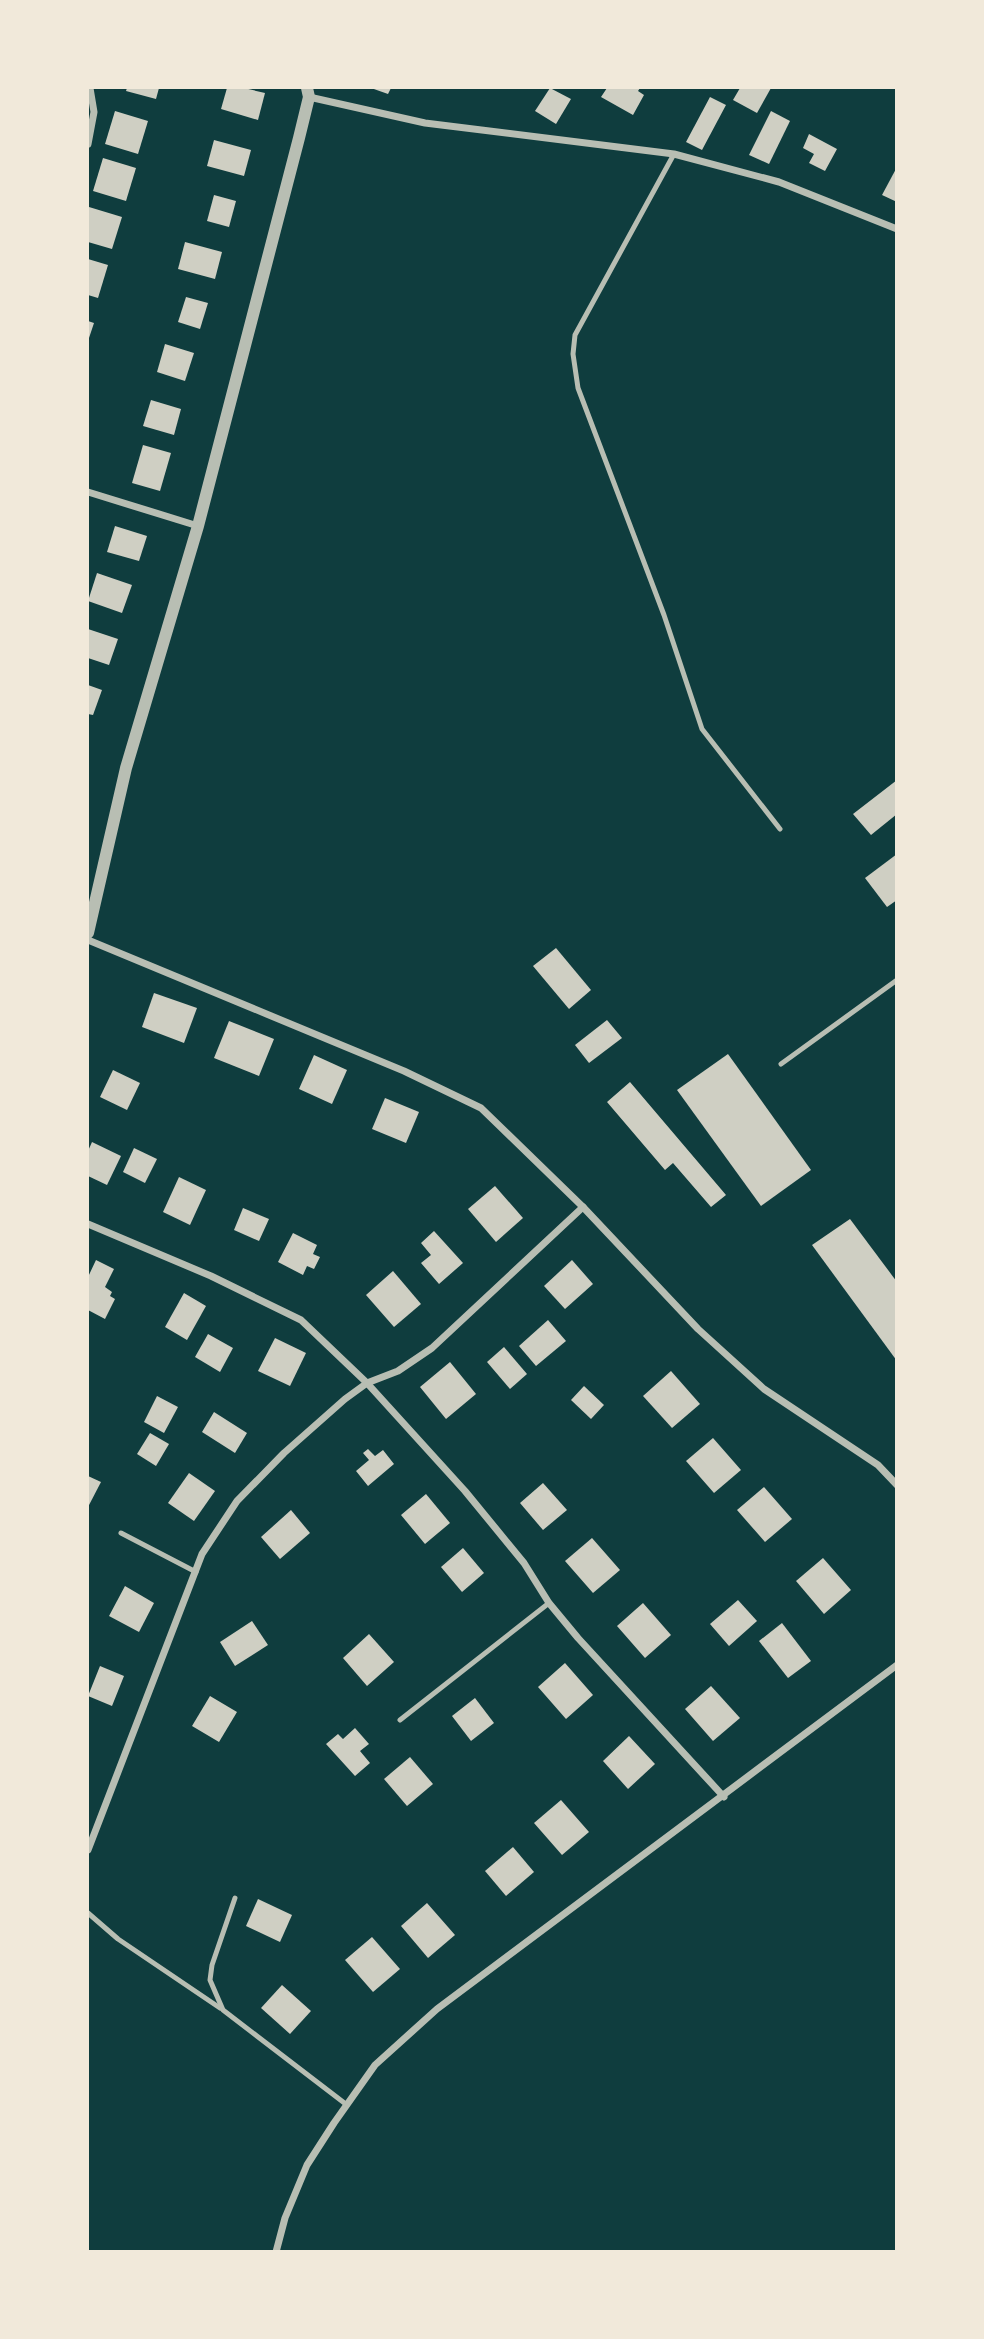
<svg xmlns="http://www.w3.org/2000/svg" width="984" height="2339" font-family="Montserrat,sans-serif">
<rect width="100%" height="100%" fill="#0f3d3e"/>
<!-- building -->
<g fill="#cfcfc3">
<polygon points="127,88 159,88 156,99 126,91"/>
<polygon points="227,88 244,88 265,93 258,120 221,109"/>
<polygon points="371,88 391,88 388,94"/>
<polygon points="550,88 571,99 556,124 535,111"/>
<polygon points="607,88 640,88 638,91 644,95 633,115 601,97"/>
<polygon points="740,88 771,88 757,113 733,100"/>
<polygon points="710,97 726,105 702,150 686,142"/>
<polygon points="115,111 148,121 138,154 105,144"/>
<polygon points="771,111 790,121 769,164 749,155"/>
<polygon points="809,134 837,149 825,171 809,163 814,154 803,148"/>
<polygon points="214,140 251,150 244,176 207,166"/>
<polygon points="103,158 136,168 126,201 93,191"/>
<polygon points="897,167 897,202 882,195"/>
<polygon points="214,195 236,201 229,227 207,221"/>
<polygon points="89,207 122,217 112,249 88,242"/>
<polygon points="185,242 222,252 215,279 178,269"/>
<polygon points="88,259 108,265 98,298 88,295"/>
<polygon points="186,297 208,303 200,329 178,322"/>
<polygon points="88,321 94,323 88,341"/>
<polygon points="165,344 194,353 185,381 157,372"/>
<polygon points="151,400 181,409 174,435 143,426"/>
<polygon points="143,445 171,453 160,491 132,483"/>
<polygon points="115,526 147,536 139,561 107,552"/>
<polygon points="97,573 132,585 122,613 88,601"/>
<polygon points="88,629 118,639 109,665 88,658"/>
<polygon points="88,685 102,690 93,715 88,714"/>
<polygon points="897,780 897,814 871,835 853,814"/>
<polygon points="897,854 897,900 887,907 865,878"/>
<polygon points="556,948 591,990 569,1009 533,966"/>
<polygon points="154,993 197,1008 184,1043 142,1027"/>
<polygon points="607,1020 622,1038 589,1063 575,1045"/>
<polygon points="229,1021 274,1039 259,1076 214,1058"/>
<polygon points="728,1054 811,1170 761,1206 677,1090"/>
<polygon points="314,1055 347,1070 332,1104 299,1089"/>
<polygon points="113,1070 140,1083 127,1110 100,1097"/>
<polygon points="630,1082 726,1195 711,1207 673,1163 665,1170 607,1102"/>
<polygon points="385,1098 419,1112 406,1143 372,1129"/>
<polygon points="92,1142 121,1156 107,1185 88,1176 88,1151"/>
<polygon points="134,1148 157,1159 145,1183 123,1172"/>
<polygon points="179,1177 206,1190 190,1225 163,1212"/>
<polygon points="495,1186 523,1218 496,1242 468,1209"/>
<polygon points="243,1208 269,1219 259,1241 234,1230"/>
<polygon points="850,1219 897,1282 897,1361 812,1245"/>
<polygon points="434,1231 463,1263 439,1284 421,1263 431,1255 421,1243"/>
<polygon points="293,1233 317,1245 313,1254 320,1257 314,1269 307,1266 303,1275 278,1262"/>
<polygon points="96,1260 114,1269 105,1287 112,1292 110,1296 115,1299 105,1319 88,1310 88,1277"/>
<polygon points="572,1260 593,1284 565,1309 544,1286"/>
<polygon points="393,1271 421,1304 394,1327 366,1295"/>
<polygon points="184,1293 206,1306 187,1340 165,1327"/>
<polygon points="548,1320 566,1341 536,1366 519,1346"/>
<polygon points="208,1334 233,1348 220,1372 195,1357"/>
<polygon points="275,1338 306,1353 290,1386 258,1371"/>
<polygon points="504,1347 527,1374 510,1389 487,1362"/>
<polygon points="450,1362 476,1394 446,1419 420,1387"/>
<polygon points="671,1371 700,1404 672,1428 643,1396"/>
<polygon points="584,1386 604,1405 591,1419 571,1400"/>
<polygon points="157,1396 178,1407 164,1433 144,1422"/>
<polygon points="214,1412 247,1433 235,1453 202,1432"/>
<polygon points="150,1433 169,1444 156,1466 137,1454"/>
<polygon points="713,1438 741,1470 714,1493 686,1461"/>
<polygon points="368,1449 375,1456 383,1450 394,1464 368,1486 356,1471 369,1460 363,1453"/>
<polygon points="189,1473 215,1491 194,1521 168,1503"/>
<polygon points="88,1476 101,1482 88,1507"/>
<polygon points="543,1483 567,1510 543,1530 520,1503"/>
<polygon points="764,1487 792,1519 765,1542 737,1510"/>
<polygon points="426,1494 450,1523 425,1544 401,1515"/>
<polygon points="291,1510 310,1533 280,1559 261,1537"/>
<polygon points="592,1538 620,1570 593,1593 565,1561"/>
<polygon points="463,1548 484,1573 462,1592 441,1567"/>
<polygon points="823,1558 851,1590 824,1614 796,1581"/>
<polygon points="125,1586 154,1603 139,1632 109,1616"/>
<polygon points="738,1600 757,1621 729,1646 710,1624"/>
<polygon points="643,1603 671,1635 645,1658 617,1626"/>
<polygon points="252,1621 268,1645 235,1666 220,1642"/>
<polygon points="782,1623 811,1661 788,1678 759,1641"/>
<polygon points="369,1634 394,1662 367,1686 343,1658"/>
<polygon points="565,1663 593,1695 566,1719 538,1687"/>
<polygon points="100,1666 124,1676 112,1706 88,1696"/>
<polygon points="711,1686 740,1718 713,1741 685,1709"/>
<polygon points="210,1696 237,1712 219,1742 192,1726"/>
<polygon points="475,1698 494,1723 471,1741 452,1716"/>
<polygon points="355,1728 369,1744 360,1751 370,1763 355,1776 326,1744 338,1734 343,1739"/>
<polygon points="629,1736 655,1764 628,1789 603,1761"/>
<polygon points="410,1757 433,1784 407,1806 384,1779"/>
<polygon points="561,1800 589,1832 562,1855 534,1823"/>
<polygon points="513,1847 534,1872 506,1896 485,1871"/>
<polygon points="258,1899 292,1915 280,1942 246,1926"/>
<polygon points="427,1903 455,1935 428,1958 401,1926"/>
<polygon points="372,1937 400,1969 373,1992 345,1960"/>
<polygon points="282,1985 311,2011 290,2034 261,2008"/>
</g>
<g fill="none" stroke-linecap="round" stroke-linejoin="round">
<!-- service -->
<g stroke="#b8beb3" stroke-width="5">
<polyline points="674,154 575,335 573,354 578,388 664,615 702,729 780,829"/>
<polyline points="781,1064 897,980"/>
<polyline points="121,1533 196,1572"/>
<polyline points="400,1720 549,1603"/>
<polyline points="235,1898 212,1965 210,1980 223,2010 347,2105"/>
<polyline points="88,1913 118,1939 220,2008"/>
</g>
<!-- minor -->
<g stroke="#b8beb3" stroke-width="7">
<polyline points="309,97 425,123 674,154 779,182 897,229"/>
<polyline points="88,144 94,112 90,88"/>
<polyline points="88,492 198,526"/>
<polyline points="88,940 404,1071 481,1108 583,1207 698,1329 764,1389 878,1465 897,1485"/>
<polyline points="88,1224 211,1276 301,1320 367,1383 465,1491 524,1563 549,1603 578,1638 724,1797"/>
<polyline points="88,1850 202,1554 237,1501 284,1453 345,1399 367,1383 398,1371 432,1348 583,1207"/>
<polyline points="276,2252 285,2218 307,2165 334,2123 375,2065 437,2009 897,1665"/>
</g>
<!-- tertiary -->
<polyline stroke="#b8beb3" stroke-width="12" points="88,933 126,768 198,526 299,138 309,97 307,88"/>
</g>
<!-- border -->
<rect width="984" height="2339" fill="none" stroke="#f1e9da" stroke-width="178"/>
</svg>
